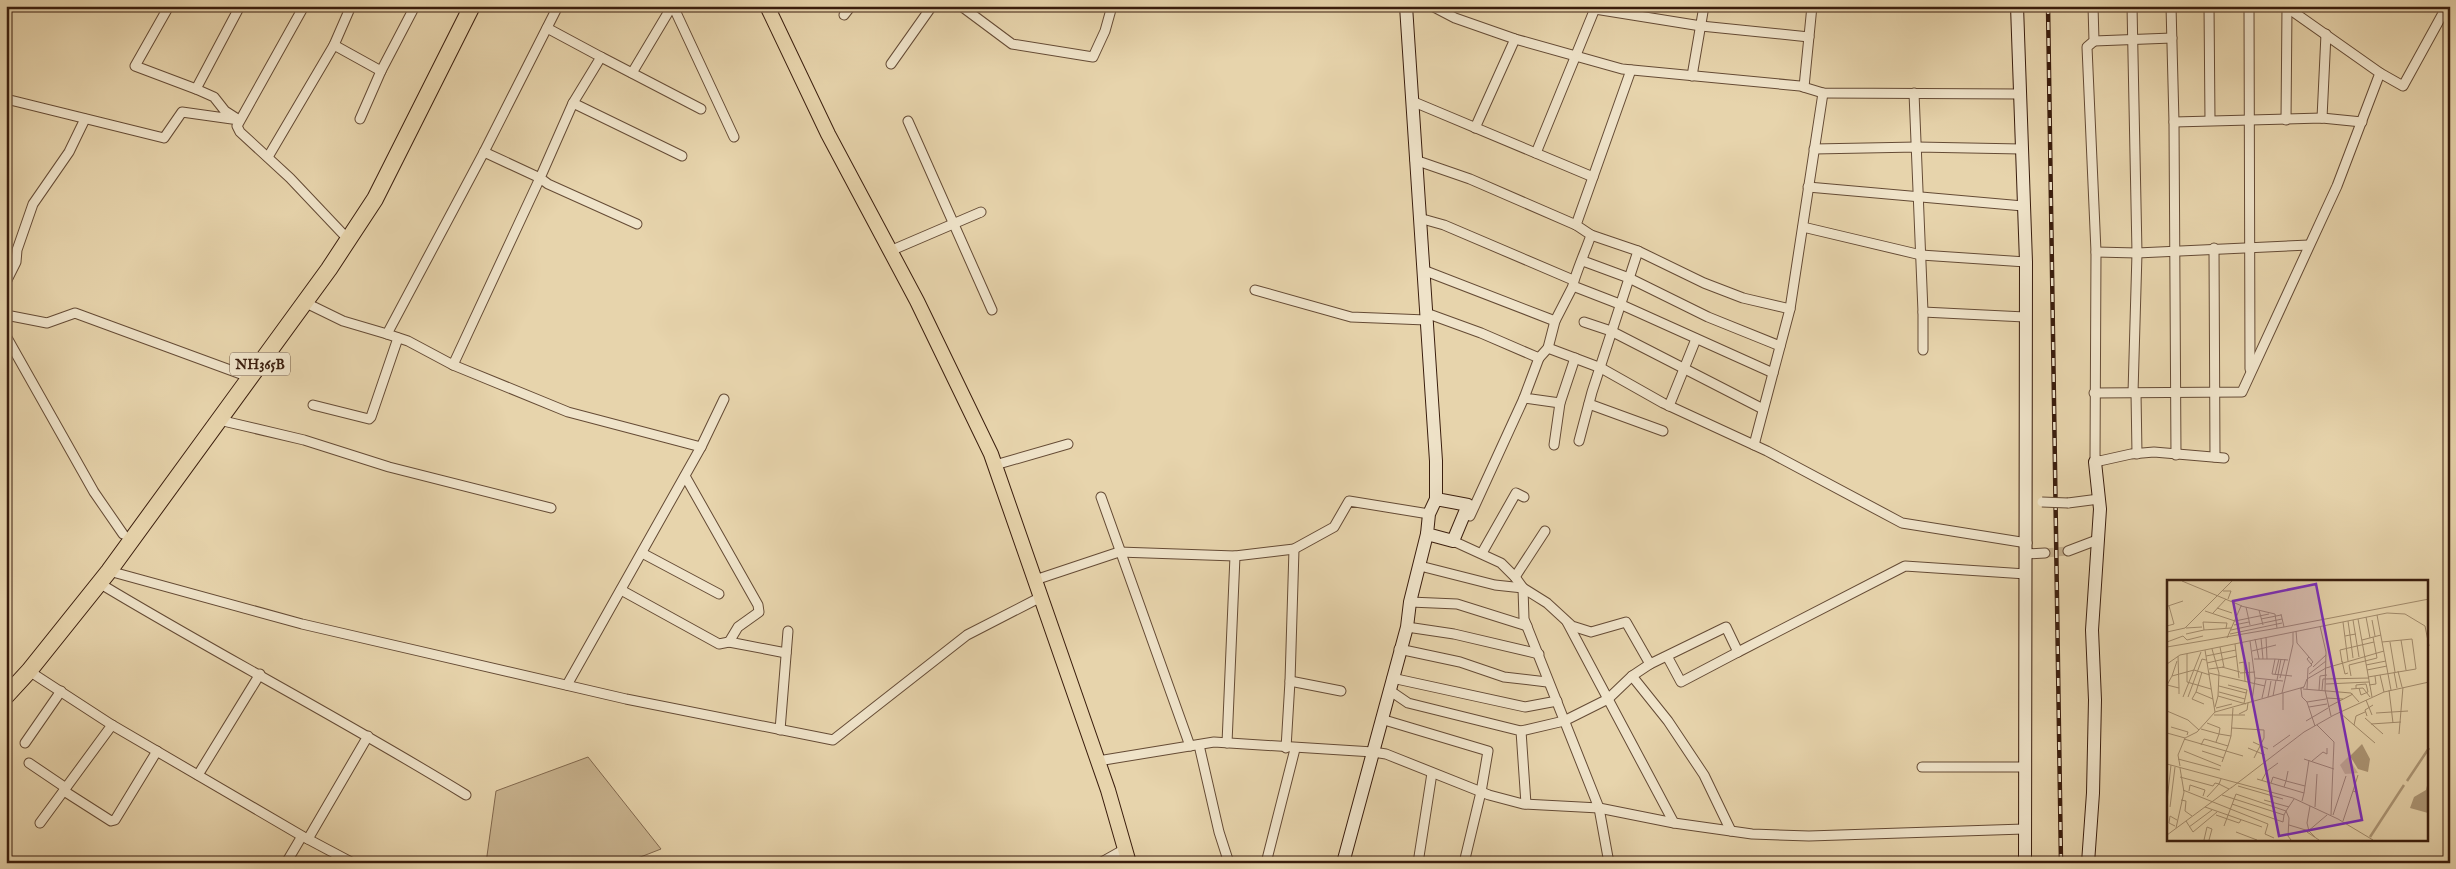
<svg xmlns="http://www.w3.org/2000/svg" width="2456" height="869" font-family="'IM FELL English',serif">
<rect width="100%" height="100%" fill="#e7d4ac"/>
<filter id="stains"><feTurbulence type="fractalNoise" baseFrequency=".004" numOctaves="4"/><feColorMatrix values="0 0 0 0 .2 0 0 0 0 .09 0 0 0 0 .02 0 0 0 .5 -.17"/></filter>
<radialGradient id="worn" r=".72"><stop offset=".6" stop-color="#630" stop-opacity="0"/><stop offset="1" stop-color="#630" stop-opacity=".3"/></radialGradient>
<!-- green -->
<polygon fill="#cab591" stroke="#82694f" points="588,757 661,849 625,863 486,863 496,791"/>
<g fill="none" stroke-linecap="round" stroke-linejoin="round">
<!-- street-tunnel -->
<polyline stroke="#c4af8c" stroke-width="9" stroke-dasharray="9 4.5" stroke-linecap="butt" points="2045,553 2068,551"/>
<!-- street casing -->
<g stroke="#654b35" stroke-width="11">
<g id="street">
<polyline points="169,6 135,66 196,89"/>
<polyline points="304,6 237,126 240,132 290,178 343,234"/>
<polyline points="673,6 734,137"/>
<polyline points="961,6 1012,44 1093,57 1105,31 1112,6"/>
<polyline points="1432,6 1455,18 1515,39 1622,69 1800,86 1823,93 2019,94"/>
<polyline points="2093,6 2094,41 2087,47 2096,252 2095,462 2131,454 2154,452 2224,458"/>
<polyline points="2132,6 2137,253 2133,393 2136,393 2137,454"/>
<polyline points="2171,6 2174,122 2176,455"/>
<polyline points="2209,6 2210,120"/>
<polyline points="2249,6 2250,369"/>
<polyline points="1595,9 1701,26 1809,37"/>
<polyline points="844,15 851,6"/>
<polyline points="547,28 601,57 573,103 540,178 548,184 637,224"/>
<polyline points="2094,41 2172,38"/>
<polyline points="334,45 381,71"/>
<polyline points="601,57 701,109"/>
<polyline points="891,64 932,6"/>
<polyline points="632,73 672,6"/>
<polyline points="2380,73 2403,86 2447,6"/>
<polyline points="1692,76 1704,6"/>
<polyline points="1804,87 1812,6"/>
<polyline points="1914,93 1923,312 1923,350"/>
<polyline points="6,99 164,138 182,112 239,120 225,111 214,97 196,89 240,6"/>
<polyline points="1414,102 1593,177"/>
<polyline points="573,103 682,156"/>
<polyline points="2322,118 2326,34"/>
<polyline points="360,119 381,71 415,6"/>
<polyline points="2286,120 2287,8"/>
<polyline points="908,121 992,310"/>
<polyline points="2174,122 2322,118 2362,122"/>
<polyline points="1475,128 1515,39"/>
<polyline points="1814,149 1917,147 2021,149"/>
<polyline points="1536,153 1596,6"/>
<polyline points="268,157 334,45 351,6"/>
<polyline points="1415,160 1470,179 1576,225"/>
<polyline points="1808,187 2023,206"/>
<polyline points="1419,218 1444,225 1573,280"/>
<polyline points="1803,227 1921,255 2026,262"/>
<polyline points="2214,248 2215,457"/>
<polyline points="890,251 981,212"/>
<polyline points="1638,251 1704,283 1743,298 1790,309 1754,445"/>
<polyline points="2096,252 2137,253 2309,245"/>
<polyline points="1583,261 1629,278 1708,317 1780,346"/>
<polyline points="1423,270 1555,321"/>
<polyline points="6,282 16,262 17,250 33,204 69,152 85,119"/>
<polyline points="1573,286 1622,305 1773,373"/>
<polyline points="1255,290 1351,317 1426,320"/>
<polyline points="304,302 343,321 387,334 484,152 558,6"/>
<polyline points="1790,309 1823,93"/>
<polyline points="1923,312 2025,317"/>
<polyline points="1426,313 1481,333 1539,358 1548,348 1601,368 1663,403 1767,451 1902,523 2027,543"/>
<polyline points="6,315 47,323 75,313 241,374"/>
<polyline points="1584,322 1611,331 1763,409"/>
<polyline points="387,334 408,341 453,365 568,412 701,447"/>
<polyline points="6,336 94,492 123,534"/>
<path d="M1548,348L1555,321L1573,286C1573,279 1588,245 1591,235L1576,225L1631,70"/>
<polyline points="1539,358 1524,398 1560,403"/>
<polyline points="453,365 540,178 484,152"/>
<polyline points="2094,393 2242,392 2337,186 2380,73 2285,6"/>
<polyline points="1589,404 1663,431"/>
<polyline points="313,405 369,419 371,417 398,338"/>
<polyline points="1669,406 1696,339"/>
<polyline points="219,420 304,440 389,467 551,508"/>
<polyline points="1579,441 1592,392 1638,251 1591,235"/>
<polyline points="1554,445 1560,403 1575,358"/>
<polyline points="995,465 1068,444"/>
<polyline points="685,476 758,605 759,612 738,627 729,642 786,653"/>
<polyline points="1101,497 1190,746"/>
<polyline points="2068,503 2099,499"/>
<polyline points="1470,516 1524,398"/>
<polyline points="1453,541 1501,563 1515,577 1523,588 1524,619 1599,808 1609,863"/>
<polyline points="2068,551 2097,540"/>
<polyline points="642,553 719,594"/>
<polyline points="1482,553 1516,493 1524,497"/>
<polyline points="2027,554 2045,553"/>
<polyline points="1420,566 1495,585 1523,588 1547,603 1572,626 1591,632 1626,622 1650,664 1726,627 1738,652 1681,682 1667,656"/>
<polyline points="109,571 302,624 626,699 833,740 967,635 1041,597"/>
<polyline points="1515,577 1545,531"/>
<polyline points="1035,580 1119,552 1235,556 1294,549 1334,527 1349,501 1429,514"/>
<path d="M99,583C220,656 346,721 466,795"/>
<polyline points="621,590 719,644 729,642"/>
<polyline points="1410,602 1457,604 1527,626"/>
<polyline points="1567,622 1674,823"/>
<polyline points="1407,627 1454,634 1539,654"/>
<polyline points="1399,649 1460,662 1504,677 1547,682"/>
<polyline points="1738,652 1905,566 2026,574"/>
<polyline points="29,671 112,725 302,836 286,863"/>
<polyline points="1632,676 1668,721 1704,775 1731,831"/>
<polyline points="1392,678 1525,707 1557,701"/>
<polyline points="1290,681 1341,691"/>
<polyline points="567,685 701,447 724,399"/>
<polyline points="1389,690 1408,703 1521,731 1526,804"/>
<polyline points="1381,719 1488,751 1481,792 1464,863"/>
<polyline points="780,730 788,631"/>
<polyline points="1521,731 1564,721 1608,699 1632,676 1650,664"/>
<polyline points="25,743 61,691"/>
<polyline points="1227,743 1235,556"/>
<polyline points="1199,745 1219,832 1229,863"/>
<polyline points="1286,748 1290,681 1294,549"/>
<polyline points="1098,761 1214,742 1373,752 1386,754 1489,795 1523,804 1599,808 1674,823 1752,834 1809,836 2024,829"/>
<polyline points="29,763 66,788"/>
<polyline points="1922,767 2025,767"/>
<polyline points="198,775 260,674"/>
<polyline points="64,791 111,821 115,820 157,751"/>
<polyline points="40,823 112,725"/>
<polyline points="304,837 353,863"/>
<polyline points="308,839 368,736"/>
<polyline points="1100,863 1125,849"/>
<polyline points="1266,863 1295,749"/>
<polyline points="1418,863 1432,773"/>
</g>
</g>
<!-- secondary casing -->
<g stroke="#3a1d0d" stroke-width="14">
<g id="secondary">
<polyline points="1406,6 1436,461 1436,499 1429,514 1427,534 1453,541 1468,505 1436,499"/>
<polyline points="2017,6 2026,262 2025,863"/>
<polyline points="1343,863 1407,627 1410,602 1427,534"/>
<polyline points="2088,863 2093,793 2095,700 2092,630 2100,509 2095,462"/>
</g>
</g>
<!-- primary casing -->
<g stroke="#3a1d0d" stroke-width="16">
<polyline id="primary" points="767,6 828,134 917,301 991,454 1108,790 1129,863"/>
</g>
<!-- highway casing -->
<g stroke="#3a1d0d" stroke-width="18">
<polyline id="highway" points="6,696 29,671 109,571 329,269 375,199 472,6"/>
</g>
<!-- street -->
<use href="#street" stroke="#efe3c9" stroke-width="9"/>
<!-- secondary -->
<use href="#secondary" stroke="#efe3c9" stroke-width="12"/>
<!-- primary -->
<use href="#primary" stroke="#e7d4ac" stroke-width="14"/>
<!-- highway -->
<use href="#highway" stroke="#e7d4ac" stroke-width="16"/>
<!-- rail casing -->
<g stroke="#3a1d0d" stroke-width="4.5">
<polyline id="rail" points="2048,6 2061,863"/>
</g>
<!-- rail -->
<use href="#rail" stroke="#efe3c9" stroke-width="2.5" stroke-dasharray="8" stroke-linecap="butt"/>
<!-- street-bridge casing -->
<g stroke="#654b35" stroke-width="11" stroke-linecap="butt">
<polyline id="street-bridge" points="2042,502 2068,503"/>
</g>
<!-- street-bridge -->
<use href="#street-bridge" stroke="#efe3c9" stroke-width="9"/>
</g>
<g text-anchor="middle" stroke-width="4" stroke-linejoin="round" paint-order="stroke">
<!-- shield labels -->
<rect fill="#efe3c9" stroke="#705845" stroke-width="1" x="230" y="352.5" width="60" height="23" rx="4"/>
<g font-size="14" font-weight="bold" fill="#3a1d0d">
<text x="260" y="369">NH365B</text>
</g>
</g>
<!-- overview -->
<g transform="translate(2167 580)">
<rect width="261" height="261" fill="#e7d4ac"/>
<path d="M181,177L191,193L178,194L173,185Z" fill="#cab591"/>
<path d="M195,164L203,179L201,192L191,189L183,176ZM261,201V233L243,228L247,217L259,210Z" fill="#ac9676"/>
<path fill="none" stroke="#ac9676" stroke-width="2.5" d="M240,201L262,168M203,257L237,205"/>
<path fill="none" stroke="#a28b6c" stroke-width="1" d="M15,1L75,26M56,11H64L61,19M1,26L16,21M79,27L83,45M50,28L65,33M92,30L96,45M38,31L68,41M46,33L59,19M210,35L224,110M199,37L203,58M94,39L114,35M191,39L205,117M186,40L192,77M205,40L208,56M68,41L102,34M176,42L181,81M67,45L82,42M0,46L7,44L2,26M153,46L159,72L158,110L164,136M117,47L262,19M19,48L35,47M59,48L60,43L36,42L37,50L64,48M64,50L115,39M129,51L130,63L142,77M0,52L18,48L65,1M19,54L37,50M63,54L115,43M178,56L183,55L181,41M99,57L100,79M60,58L74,26L108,34L110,48M94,58L96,79M88,59L92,79M195,60L214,55M234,60L239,90M83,61L88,99L85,121L87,129M0,62L16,56L20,60L36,56M223,62L228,92M68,64L72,98M0,67L117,47L114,34M45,69L52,93L51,116M38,70L48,132M85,71L109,65M20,74V102L44,109M11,76L12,108M39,76L69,70M186,78L183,55L189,54M87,79H108M10,81L5,96L27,90L43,95M175,81L178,94L181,93M82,82L83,103M175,82L173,70L207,62M40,83L70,76M72,83L77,82L78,101M0,84L13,75L220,33L238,34L258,46L262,66M199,85L219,81M55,87L73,92M146,87L159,75M42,89L57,87L53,67M200,90L220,86M231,91L235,107M35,92L29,112L46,119M227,92L230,108M42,93L98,106M73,93L88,92M105,94L108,79L121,80M105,94L125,96M142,94L159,81M108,95L112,79M213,95L217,112M5,96L0,105L12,108V114M184,96L182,85L210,78L206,57M201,97L249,89L245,59L215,62M88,98L116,101M113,98L118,79M110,100L114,79M159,104L202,102M61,105L80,110L78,119M202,105L209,104L208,96M52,106L79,113M137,107L140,99L159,88L217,71M189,108V105L199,104L201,112L194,115L192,108M134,109L135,117L140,122L148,146M136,109L184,113L192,122M140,109L141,88L145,85L144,84L140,79L142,77L146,82L144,84M184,109L196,108L203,117M152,110L153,96L160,95M155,110L156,99L202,98M222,110L226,143M29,112L25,119L37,124M52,112L78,119L77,123M115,113L126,64V52M116,113V130M106,116L109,100M16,117L34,72M21,117L35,79L39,80M101,117L104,101M95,118L99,100M159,118L176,119M199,120L205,135M140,122L159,119M48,127L51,116L79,124M142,127L160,124M161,127L186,114M49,128L65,124M0,131L21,140L32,150M173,133L208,163M209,133L241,131M72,134L80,130L81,123M47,135H78M200,136L198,130L206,125M198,138L216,154M139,141L161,128M204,144L234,142M150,145L167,162L164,235M187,145L189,136L198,132M4,147L21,152L20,155M65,148L97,150V158L87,178M34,149L52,154L53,148L40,143M0,153L18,158M232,154L236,107M64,156L66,128M17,159L59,171L55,182M49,162L52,154L64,156L61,166M86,162L101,169M34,165L37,159L41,160L61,166L59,171L76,176M106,167L123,155M81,168L98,175M17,171L54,186M35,171L57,178M11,179L53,190M137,179L167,189M145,181L156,172L160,174V168M0,184L126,218L171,239L206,260M13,186L11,175L18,158L30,152L48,132L137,107L133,109M13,197L46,206L48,203L52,204L54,199M90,199L137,213L135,221M95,200L100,191L111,183M104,203L106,197L119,201L121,191M71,206L116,219M117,207L119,201L138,206M64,208L137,152L167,135L217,112L262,102M16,210L101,244L98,254L107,258M22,211L23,205L38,210L36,216M186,211L191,195M137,213L142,180M55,215L117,235L119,231L122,238L121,256L124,260M40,217L52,204L62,209M14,220L19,221L18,231L25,236M97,220L122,227M0,221L4,185M65,224L116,242L117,235M143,226L140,243L142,251L148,257M3,227L8,187M38,227L95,247M148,227L150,194M49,235L72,243L74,240M166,235L179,196M19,241L26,252L50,232M176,241L186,211L189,212M122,245L142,251M8,246L2,243L3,236L10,240M57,246L69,214L119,231L127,219M22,247L45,230M9,248L17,212L13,188M69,252L90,260M0,255L65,207M37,260L40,247L45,249L42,260M152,260L140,252L160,235"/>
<path fill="#7b2cbf" fill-opacity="0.15" stroke="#7b2cbf" stroke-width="2.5" d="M149,4L195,240L112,256L66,21Z"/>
<rect width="261" height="261" fill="none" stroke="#3a1d0d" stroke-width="2.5"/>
</g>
<!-- margin -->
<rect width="2456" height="869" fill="none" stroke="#e7d4ac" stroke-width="25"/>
<rect x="8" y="8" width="2441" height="854" fill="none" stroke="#3a1d0d" stroke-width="2.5"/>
<rect x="12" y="12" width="2431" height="844" fill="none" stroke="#3a1d0d"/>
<rect width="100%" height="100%" filter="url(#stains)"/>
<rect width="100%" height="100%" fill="url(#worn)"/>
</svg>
